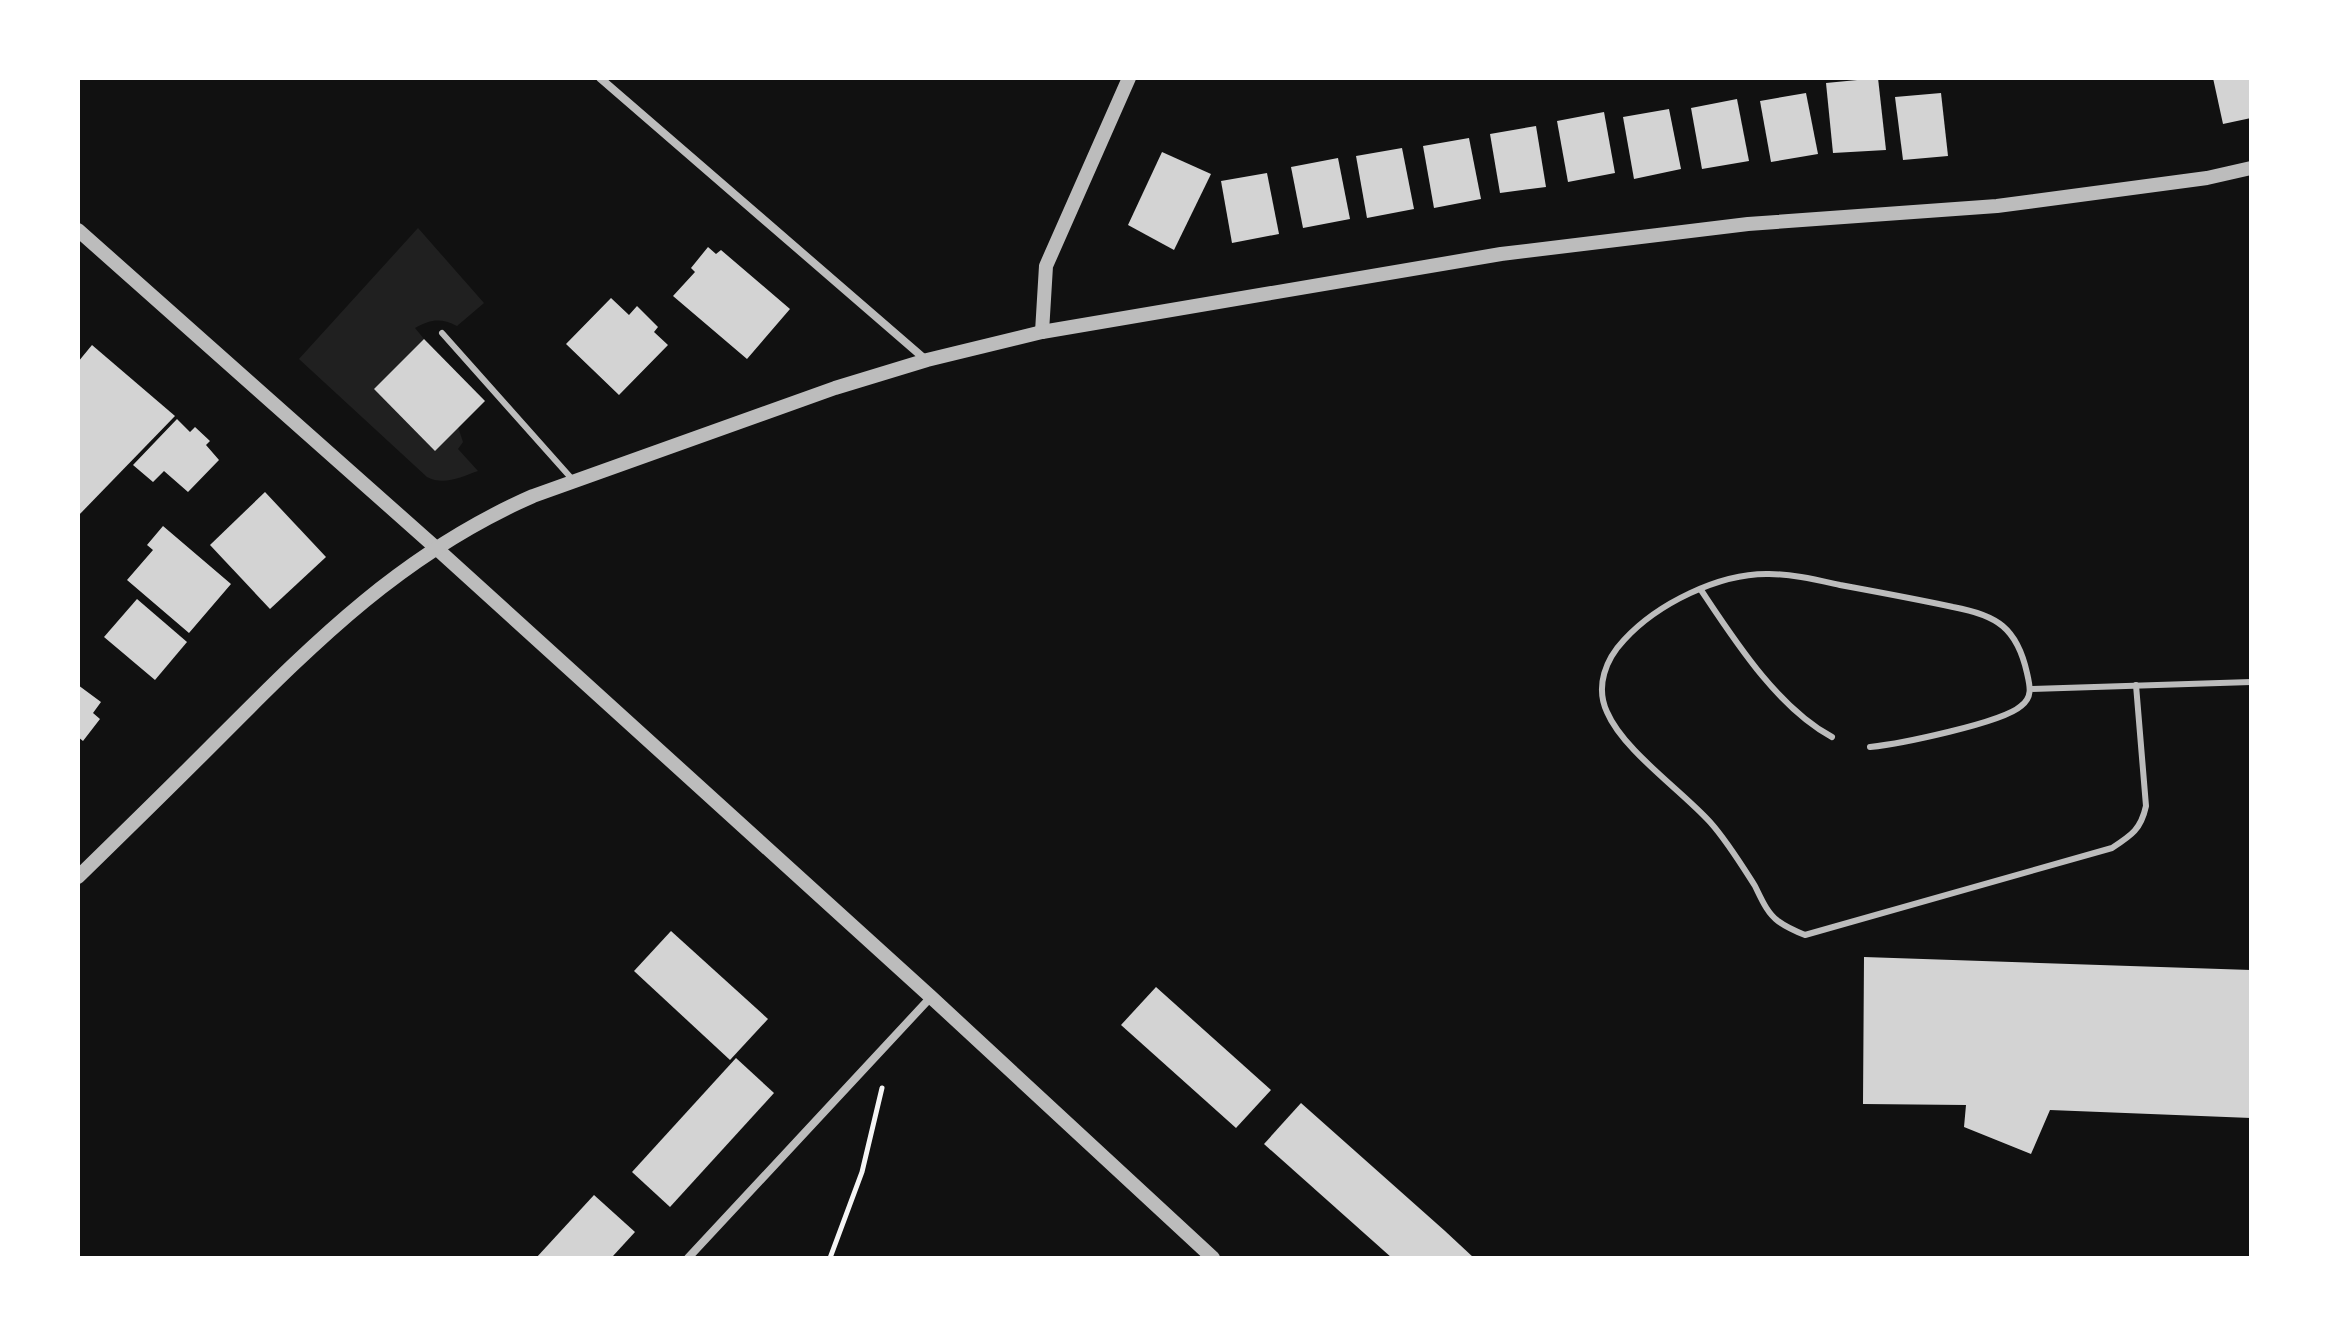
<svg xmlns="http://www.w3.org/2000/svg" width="2329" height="1336" font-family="Lora,serif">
<rect width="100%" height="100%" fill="#111"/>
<!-- green -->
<path fill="#202020" d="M418,228L484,303L457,326C441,318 431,319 415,328L424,339L374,389L435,450L458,427L463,442L458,449L478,471C461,477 444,486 427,477L299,359Z"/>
<!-- building -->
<g fill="#d3d3d3">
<polygon points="1878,78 1886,150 1833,153 1826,83"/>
<polygon points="2213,78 2251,78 2251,118 2223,124"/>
<polygon points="1806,93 1818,154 1771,162 1760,101"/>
<polygon points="1941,93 1948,156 1903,160 1895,97"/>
<polygon points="1737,99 1749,161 1702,169 1691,108"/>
<polygon points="1669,109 1681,169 1634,179 1623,117"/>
<polygon points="1604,112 1615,173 1568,182 1557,121"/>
<polygon points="1536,126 1546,187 1500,193 1490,134"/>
<polygon points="1469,138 1481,199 1434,208 1423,146"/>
<polygon points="1402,148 1414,209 1367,218 1356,156"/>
<polygon points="1162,152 1211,174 1174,250 1128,225"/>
<polygon points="1338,158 1350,219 1303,228 1291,167"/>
<polygon points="1267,173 1279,234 1232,243 1221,181"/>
<polygon points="708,247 716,254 721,250 790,309 747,359 673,296 695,272 691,268"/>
<polygon points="611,298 629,315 637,306 658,327 654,332 668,345 619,395 566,344"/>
<polygon points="424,339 485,401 435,451 374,389"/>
<polygon points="92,345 175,416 78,516 78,362"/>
<polygon points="177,419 190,432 195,427 210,441 206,445 219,460 188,492 164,471 153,482 133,465"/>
<polygon points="265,492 326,557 270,609 210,545"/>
<polygon points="163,526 231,584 189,633 127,580 153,550 147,545"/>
<polygon points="137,599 187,642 155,680 104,637"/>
<polygon points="78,685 101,702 93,713 100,719 83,741 78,737"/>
<polygon points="671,931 768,1019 730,1060 634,971"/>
<polygon points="1864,957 2251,970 2251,1118 2050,1110 2031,1154 1964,1127 1966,1105 1863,1104"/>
<polygon points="1156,987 1271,1090 1236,1128 1121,1025"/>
<polygon points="736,1058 774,1093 670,1207 632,1172"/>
<polygon points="1301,1103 1445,1231 1474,1258 1392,1258 1264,1144"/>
<polygon points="594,1195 635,1232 613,1256 611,1258 536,1258"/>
</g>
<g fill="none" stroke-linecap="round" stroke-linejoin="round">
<!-- path -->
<polyline stroke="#f5f5f5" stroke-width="5" points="830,1258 862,1172 882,1088"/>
<!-- service -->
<g stroke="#bcbcbc" stroke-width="6">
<polyline points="442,333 572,479"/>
<path d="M1701,590C1735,641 1777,707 1832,737"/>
<polyline points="2030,689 2251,682"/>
<path d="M1870,747C1899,744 2002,723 2021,706C2033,697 2030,686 2027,673C2017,628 1997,615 1953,607C1916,599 1878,592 1840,585C1817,580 1792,574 1769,574C1719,573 1657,604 1624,640C1606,659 1595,686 1607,712C1623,750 1681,790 1710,822C1727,841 1741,864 1755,886C1761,898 1767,913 1778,921C1786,927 1795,931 1805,935L2112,848C2132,835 2141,829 2146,806L2136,685"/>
</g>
<!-- minor -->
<g stroke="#bcbcbc" stroke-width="8">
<polyline points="600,78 926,360"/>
<polyline points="688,1258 931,997"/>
</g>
<!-- tertiary -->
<g stroke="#bcbcbc" stroke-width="14">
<polyline points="78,230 435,547 931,997 1213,1258"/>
<polyline points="1042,332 1046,266 1129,78"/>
<path d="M78,877C120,836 162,795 204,753C307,650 396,556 533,496L835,388L927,360L1042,332L1501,254L1748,224L1997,206L2207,178L2251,168"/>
</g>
</g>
<!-- border -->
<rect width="2329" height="1336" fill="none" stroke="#ffffff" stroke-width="160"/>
</svg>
